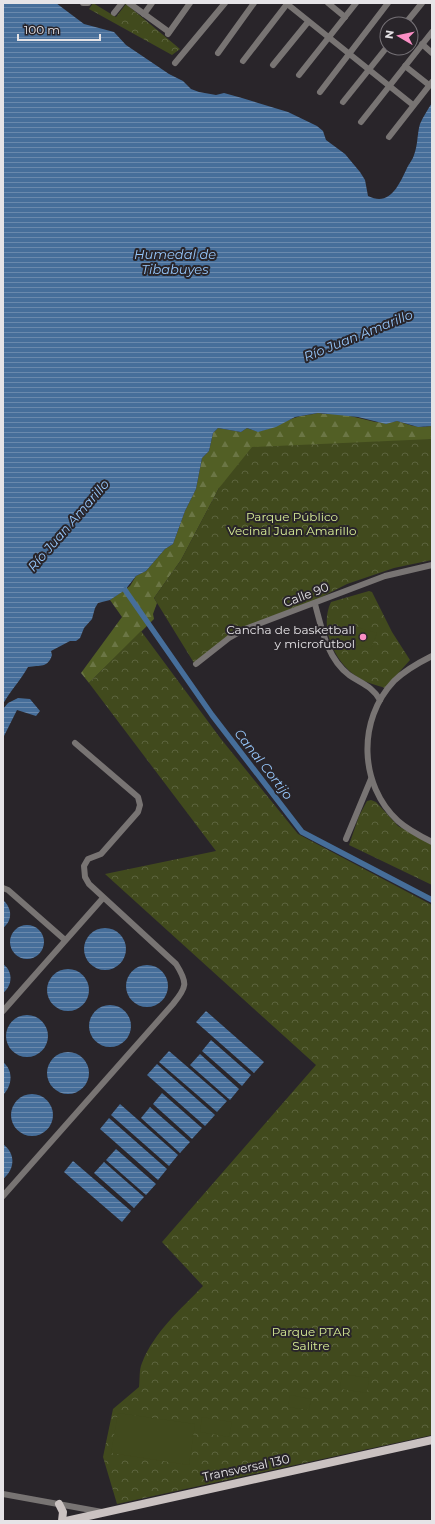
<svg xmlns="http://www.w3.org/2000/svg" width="435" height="1524" font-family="Montserrat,sans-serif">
<defs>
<pattern id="forest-firs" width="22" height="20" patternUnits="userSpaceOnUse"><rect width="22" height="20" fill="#525f25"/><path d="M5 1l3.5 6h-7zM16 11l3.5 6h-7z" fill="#6b7645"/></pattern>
<pattern id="park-crowns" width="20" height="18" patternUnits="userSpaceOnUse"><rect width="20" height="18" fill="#414a1d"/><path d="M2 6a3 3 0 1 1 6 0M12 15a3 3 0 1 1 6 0" fill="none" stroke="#5c643e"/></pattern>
<pattern id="water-rules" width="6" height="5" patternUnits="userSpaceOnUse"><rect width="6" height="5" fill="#466e9a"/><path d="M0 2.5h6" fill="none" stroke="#6a89ad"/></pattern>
</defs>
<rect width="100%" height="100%" fill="#29252a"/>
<!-- forest -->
<path fill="url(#forest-firs)" d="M318,413C327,415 336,413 344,415C362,417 380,427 397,421L413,426L423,427L432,426V439L219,488L181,560L154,598L157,603L153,614L154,619L89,683L81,673L122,617L110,600L130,586L136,576L146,571L165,549L173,544L185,511L196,489L202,458L209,451L213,433L218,428L241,432L247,428C264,436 279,423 294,418C302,415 310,415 318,413Z"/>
<!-- park -->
<g fill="url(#park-crowns)">
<polygon points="93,3 116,17 126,4 180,49 172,55 89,9"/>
<polygon points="432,439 432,560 394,568 347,584 306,605 231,634 194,663 154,598 181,560 219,488 252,447"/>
<path d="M369,591L372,592L392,632L410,660L385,688C376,685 364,682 356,676C334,661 319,627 331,602Z"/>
<path d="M141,631L221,739L298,834L432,905V1435L117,1504L103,1457L113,1409L139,1387C140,1379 139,1369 142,1363C154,1332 181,1309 203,1286L162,1242L316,1065L105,874L216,851L89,683Z"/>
<polygon points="371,800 376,802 398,826 432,845 432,885 349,845 359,816 367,801"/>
</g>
<!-- pitch -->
<g fill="#414a1d">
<polygon points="354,626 377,633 371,649 349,642"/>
<polygon points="342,1374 369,1378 367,1393 340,1389"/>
<polygon points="290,1395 311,1399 309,1410 288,1407"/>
<polygon points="118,1413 195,1424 189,1465 111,1453"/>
<polygon points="202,1417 232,1422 229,1437 200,1432"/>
</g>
<!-- water -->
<g fill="url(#water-rules)">
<path d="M3,3H56L84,24L114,32L126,45L169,74L183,81L191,89L199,92L216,95L224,93L242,98L288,112L317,126L323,131L326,140L345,154L360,172L365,180L368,196C390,207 399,185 407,168C409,164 413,159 414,155C418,145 417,134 420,124C423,117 428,109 432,103V426L418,427L397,421L386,424L358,417L318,413L295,417L276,427L258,432L247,428L241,432L218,428L213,433L209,451L202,458L196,489L185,511L173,544L165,549L146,571L136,576L125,590L110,600L98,603L95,608L92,619L84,628L80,638L76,641H70L51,651L52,655C48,668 40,665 28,667C20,681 11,690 3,704Z"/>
<polygon points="18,698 30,699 40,711 36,716 17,710 3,738 3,709 8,703"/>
<path d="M3,900C12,908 13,920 3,928Z"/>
<circle cx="27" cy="942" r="17"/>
<circle cx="105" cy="949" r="21"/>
<path d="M3,964C13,971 13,985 3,993Z"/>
<circle cx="147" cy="986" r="21"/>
<circle cx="68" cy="990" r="21"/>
<circle cx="110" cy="1026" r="21"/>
<polygon points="206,1011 264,1062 254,1073 196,1022"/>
<circle cx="27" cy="1036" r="21"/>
<polygon points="211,1040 251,1075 242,1086 202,1051"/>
<polygon points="169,1051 227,1101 217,1112 159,1062"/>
<circle cx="68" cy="1073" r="21"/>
<polygon points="200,1054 239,1089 230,1100 190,1065"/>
<path d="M3,1062C14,1071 12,1086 3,1095Z"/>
<polygon points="157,1064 215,1115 205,1126 147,1075"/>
<polygon points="162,1093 202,1128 192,1139 153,1104"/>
<circle cx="32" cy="1115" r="21"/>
<polygon points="120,1104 178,1155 169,1166 111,1115"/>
<polygon points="150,1107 190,1142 180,1153 141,1118"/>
<polygon points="109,1118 167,1169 158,1180 100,1129"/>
<path d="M3,1144C16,1154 15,1169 3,1179Z"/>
<polygon points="116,1149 156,1184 146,1195 106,1160"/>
<polygon points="73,1161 131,1211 122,1222 64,1172"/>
<polygon points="104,1162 144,1197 134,1208 94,1173"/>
</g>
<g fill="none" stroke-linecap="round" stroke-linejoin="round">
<!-- canal -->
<polyline stroke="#466e9a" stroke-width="5.5" points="125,590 212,715 302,832 432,900"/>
<!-- minor -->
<g stroke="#787473" stroke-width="6">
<polyline points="83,3 88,3"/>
<polyline points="129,3 169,32"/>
<polyline points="286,3 413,105"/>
<polyline points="328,3 345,17"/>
<polyline points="114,13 122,3"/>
<polyline points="144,14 152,3"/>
<polyline points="405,24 422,3"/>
<polyline points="168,34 190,3"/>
<polyline points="422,44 432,53"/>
<polyline points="218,53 254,3"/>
<polyline points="243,61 287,4"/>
<polyline points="175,63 225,3"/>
<polyline points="273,65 308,22"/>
<polyline points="405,66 429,85"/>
<polyline points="299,75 356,3"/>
<polyline points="320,92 388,3"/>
<polyline points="343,102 387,47"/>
<polyline points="361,122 432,32"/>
<polyline points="389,137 432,82"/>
<path d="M315,604C322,630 327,658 349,675C362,684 372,686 380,700"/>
<path d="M432,656C418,663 405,670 394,681C357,720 359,785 398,821C408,830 420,836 432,842"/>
<polyline points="196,664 229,638 245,629 385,576 432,565"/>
<polyline points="346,839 371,779"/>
<polyline points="3,888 8,890 65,940"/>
<polyline points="3,1011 103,898"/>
<path d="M3,1196L173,1004C187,987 188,983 176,964L89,884L85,877L84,866L88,859L101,854L138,812L140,805L138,797L75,743"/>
<polyline points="3,1494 102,1512"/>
</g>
<!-- major -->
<g stroke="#cac2c1" stroke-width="8">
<polyline points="59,1504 63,1512 62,1521"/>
<polyline points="66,1521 432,1440"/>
</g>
</g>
<!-- markers -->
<circle fill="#fb8fc5" stroke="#29252a" stroke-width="1.5" cx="363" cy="637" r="4"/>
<g text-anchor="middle" stroke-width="4" stroke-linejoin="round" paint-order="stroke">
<!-- park labels -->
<g font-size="12" fill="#d8ed97" stroke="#29252a">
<text x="292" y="521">Parque Público<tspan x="292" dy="14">Vecinal Juan Amarillo</tspan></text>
<text x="311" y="1336">Parque PTAR<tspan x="311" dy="14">Salitre</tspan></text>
</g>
<!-- street labels -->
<g font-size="12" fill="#e6e4e7" stroke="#29252a">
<text transform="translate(306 595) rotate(-21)" y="4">Calle 90</text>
<text transform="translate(246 1468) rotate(-12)" y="4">Transversal 130</text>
</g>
<!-- poi labels -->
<g font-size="12" fill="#e6e4e7" stroke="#29252a" text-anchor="end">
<text x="355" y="634">Cancha de basketball<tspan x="355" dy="14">y microfutbol</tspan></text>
</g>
<!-- water labels -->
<g font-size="13" font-style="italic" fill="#96c6fa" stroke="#29252a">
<text x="175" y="259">Humedal de<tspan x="175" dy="15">Tibabuyes</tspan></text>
<text transform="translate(358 335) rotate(-22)" y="5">Río Juan Amarillo</text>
<text transform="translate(68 525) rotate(-49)" y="5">Río Juan Amarillo</text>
<text transform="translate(264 764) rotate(52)" y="5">Canal Cortijo</text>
</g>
</g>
<!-- border -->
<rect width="435" height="1524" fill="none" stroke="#e6e4e7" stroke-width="8"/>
<!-- north arrow -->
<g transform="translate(399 36) rotate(279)"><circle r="19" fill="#29252a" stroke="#757176"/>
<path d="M0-3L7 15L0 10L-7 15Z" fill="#fb8fc5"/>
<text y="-6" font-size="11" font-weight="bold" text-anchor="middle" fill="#e6e4e7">N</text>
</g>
<!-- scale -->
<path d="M18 34v6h82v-6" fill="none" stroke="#e6e4e7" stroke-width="2"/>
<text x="24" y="34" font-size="12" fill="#e6e4e7" stroke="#29252a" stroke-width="3" paint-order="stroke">100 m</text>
</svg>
